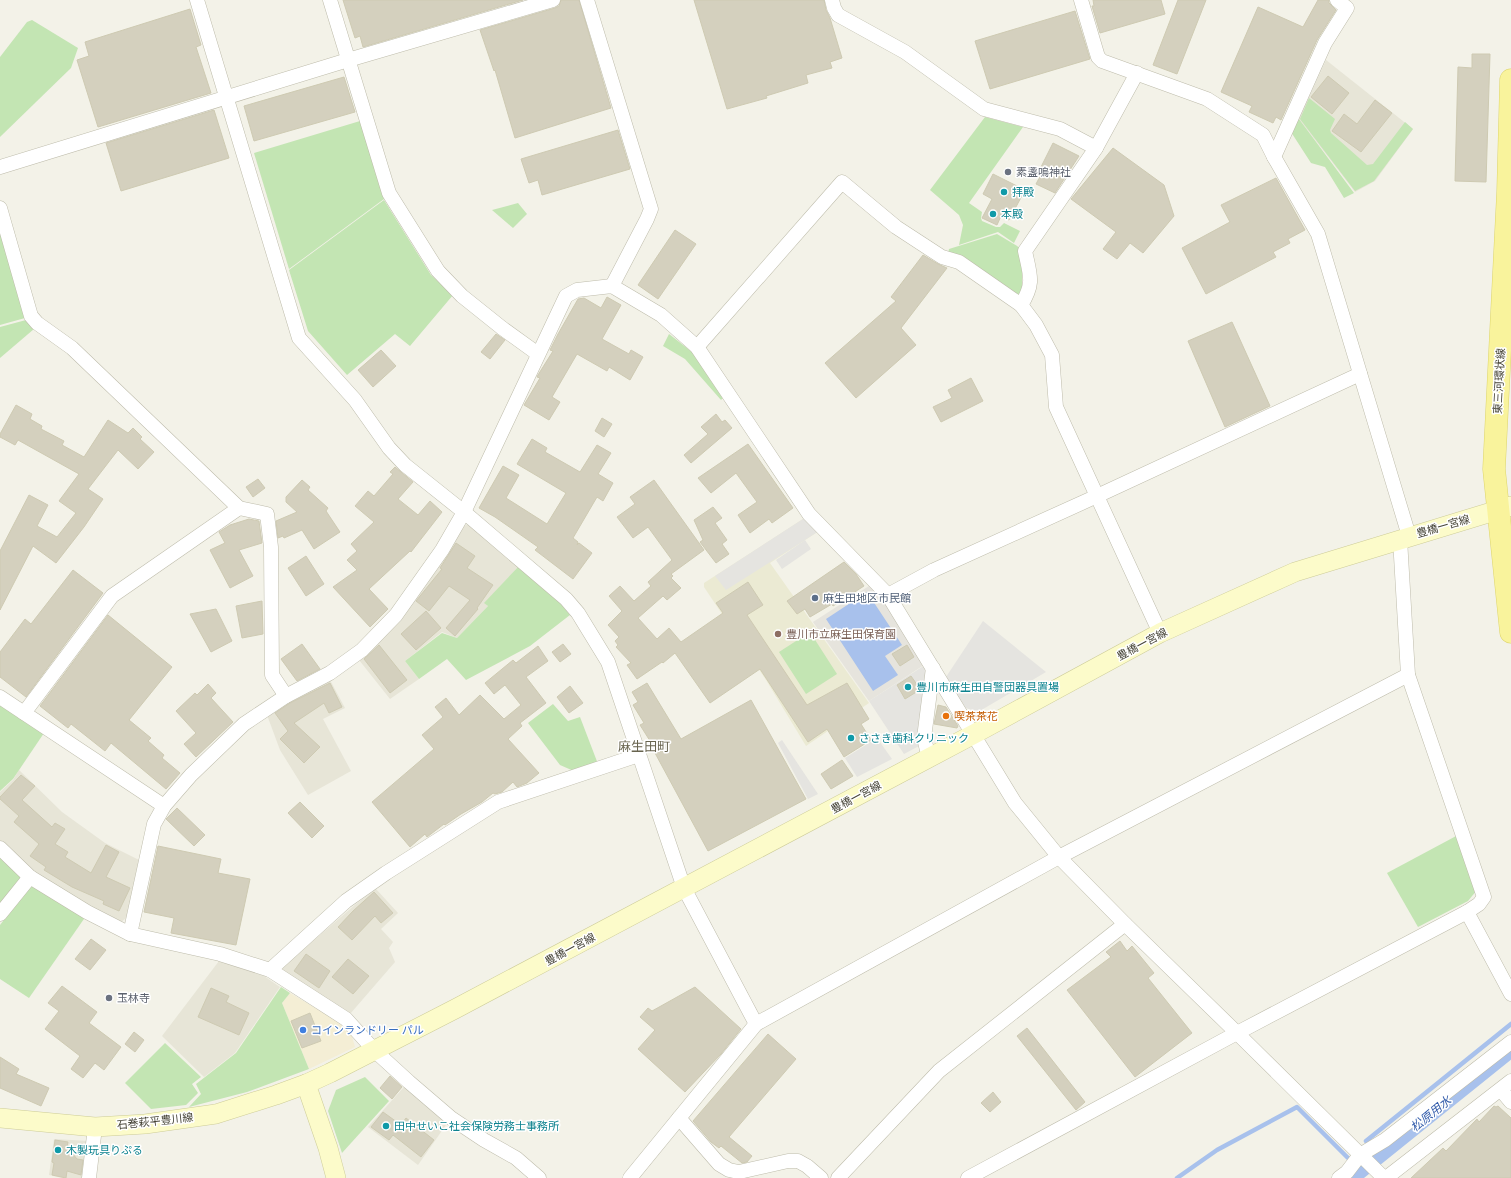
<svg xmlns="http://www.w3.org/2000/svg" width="1511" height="1178" font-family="Raleway,'Noto Sans JP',sans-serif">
<rect width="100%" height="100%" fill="#f3f2e8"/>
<!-- residential -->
<g fill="#e7e5d7">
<polygon points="1326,60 1413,129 1375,181 1355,192 1299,119"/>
<polygon points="469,524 518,567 485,603 488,606 457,638 442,632 405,661 419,679 390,699 359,660 413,603 464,526"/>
<polygon points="330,680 345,708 323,719 351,771 308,795 280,750 267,715 288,701"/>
<polygon points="19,770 62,812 105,843 139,860 127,917 120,923 33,874 0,842 0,792 13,780"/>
<polygon points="376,889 398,913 381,929 393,942 389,948 395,962 350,1014 283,971 283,967 356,904"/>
<polygon points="219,961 264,976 280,987 235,1053 204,1077 162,1036"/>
<polygon points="404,1087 448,1122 418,1165 368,1127"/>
<polygon points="54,1139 89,1141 84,1178 62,1178 49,1175"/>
</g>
<!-- commercial -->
<polygon fill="#f4eed5" points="290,993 334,1019 351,1033 355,1047 309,1069 282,1003"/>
<!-- industrial -->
<polygon fill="#e6e4dd" points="869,586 885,602 924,665 869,701 813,622"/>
<!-- education -->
<polygon fill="#ebead3" points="806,517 819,531 770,563 869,703 806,746 766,680 704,587 704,583"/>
<!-- green -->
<g fill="#c3e5b3">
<polygon points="32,20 78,48 71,68 0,137 0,57 27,22"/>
<polygon points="1309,98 1335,119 1330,130 1331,133 1367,165 1373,164 1405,122 1413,129 1374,181 1355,191 1300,119"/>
<polygon points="985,117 1023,127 969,203 982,212 981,218 982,221 996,227 1000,227 1004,223 1020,231 1014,243 998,232 959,245 963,225 959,215 930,190"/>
<polygon points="1299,119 1354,193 1344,198 1325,167 1311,163 1291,132"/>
<polygon points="360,121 384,199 289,269 254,153"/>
<polygon points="384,200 431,275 453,295 410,346 395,334 347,375 308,331 289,270"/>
<polygon points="518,203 527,214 513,228 492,210"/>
<polygon points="0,229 25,318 0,325"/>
<polygon points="997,234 1022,249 1022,295 1019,298 948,253 949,249"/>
<polygon points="26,320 34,329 0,358 0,327"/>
<polygon points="669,334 692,352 723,398 721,400 685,359 663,346"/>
<polygon points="518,567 561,604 570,615 530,646 466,680 447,659 419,679 405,661 442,633 457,638 488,606 484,603"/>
<polygon points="810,632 837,674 806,694 779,652"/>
<polygon points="0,704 44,733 13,779 0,791"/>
<polygon points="553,704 568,721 580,717 598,764 576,772 560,765 528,723"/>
<polygon points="1458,835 1477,890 1468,901 1418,927 1387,873"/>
<polygon points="0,855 23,876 0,904"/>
<polygon points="32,884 86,916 29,998 0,979 0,925"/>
<polygon points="281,987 290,993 282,1003 309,1069 247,1092 189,1107 201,1094 196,1084 236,1053"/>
<polygon points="165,1043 201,1077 192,1084 198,1093 186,1105 151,1109 125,1083"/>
<polygon points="365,1077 389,1101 342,1153 328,1111 336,1090"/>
</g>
<!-- parking -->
<g fill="#e5e4e0">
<polygon points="806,517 819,531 726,590 715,576"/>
<polygon points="805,540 811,549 782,569 776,560"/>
<polygon points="983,621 1046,672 978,712 966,708 946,677"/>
<polygon points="925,665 926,674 919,746 904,754 869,701"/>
<polygon points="877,738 892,759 857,777 845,758"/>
<polygon points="782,740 818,794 808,799 778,743"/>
</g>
<!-- water -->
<polygon fill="#a8c1ec" points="867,592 902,645 885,656 898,675 873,691 826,619"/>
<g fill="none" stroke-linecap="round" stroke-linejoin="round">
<!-- stream -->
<g stroke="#a8c1ec" stroke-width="4.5">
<polyline points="1366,1141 1511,1024"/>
<polyline points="1177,1178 1217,1150 1297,1107 1348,1158"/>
</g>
<!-- canal -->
<polyline stroke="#a8c1ec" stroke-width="15" points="1352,1178 1505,1055"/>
</g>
<!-- building -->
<g fill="#d4d0be" stroke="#cecab2">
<polygon points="343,0 523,0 363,47 360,36 355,38"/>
<polygon points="561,0 579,0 611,108 515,138 495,70 494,71 480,30 555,8 559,6"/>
<polygon points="694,0 824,0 826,10 830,18 842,58 830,62 832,68 806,75 808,83 766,96 767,98 727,109"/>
<polygon points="1093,0 1161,0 1165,14 1100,33 1092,6 1094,6"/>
<polygon points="1178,0 1206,0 1177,74 1153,65"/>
<polygon points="1318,0 1329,0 1329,3 1336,10 1317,40 1281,120 1276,117 1273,123 1249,112 1252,106 1221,92 1258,7 1303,27"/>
<polygon points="190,9 201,45 196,47 211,93 98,127 77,60 89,56 85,42"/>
<polygon points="1075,11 1090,59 990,89 975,41"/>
<polygon points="1472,54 1490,54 1486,182 1455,181 1458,67 1472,68"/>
<polygon points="1328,76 1349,93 1332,114 1311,97"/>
<polygon points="344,77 355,112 254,141 244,106"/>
<polygon points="1375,100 1392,113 1361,152 1332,131 1344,114 1357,124"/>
<polygon points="214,110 229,158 121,191 106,143"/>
<polygon points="618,130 630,169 542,195 538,180 529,183 521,159"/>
<polygon points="1053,143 1079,156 1055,193 1036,184 1043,171 1040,169"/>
<polygon points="1113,148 1164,185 1174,216 1143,253 1130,243 1117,259 1103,249 1116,232 1071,199"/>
<polygon points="993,174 1025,190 1009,220 1001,216 997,225 982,218 992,199 983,194"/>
<polygon points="1276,178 1305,230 1288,239 1290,243 1273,252 1276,257 1206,294 1182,248 1230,222 1221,205"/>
<polygon points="675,230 696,244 658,299 638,285"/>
<polygon points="923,255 938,264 947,268 901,328 916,345 856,398 825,363 896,301 891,297"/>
<polygon points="607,297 621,305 602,339 629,354 631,350 643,357 630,380 609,367 607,371 577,354 552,397 560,402 549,420 524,405 540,378 537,377 538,375 553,351 550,350 558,334 578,299 584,298 601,308"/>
<polygon points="1232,322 1270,406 1225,427 1188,341"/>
<polygon points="496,334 505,340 490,359 481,352"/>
<polygon points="381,350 396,366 373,387 358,370"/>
<polygon points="971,378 983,401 941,422 933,407 952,398 948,390"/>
<polygon points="16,405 32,414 30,419 42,426 41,429 64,441 62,445 84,457 108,420 128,433 133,428 142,437 140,439 154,452 138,469 118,450 88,489 103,499 84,527 56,563 33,546 0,610 0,551 29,495 48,505 37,526 57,537 76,513 59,501 79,474 18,440 15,445 0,437 0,434"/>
<polygon points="716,414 722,422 725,420 732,428 691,463 684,455 708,434 701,427"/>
<polygon points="602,418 612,424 604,437 595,431"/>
<polygon points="532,439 547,448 545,452 580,472 597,445 611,453 598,474 613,483 603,501 597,497 573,538 578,542 577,545 579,543 592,553 573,579 535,550 538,547 495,517 479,508 503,466 519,475 506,498 547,524 566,493 517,464"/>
<polygon points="748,444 793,508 772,523 769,519 750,533 738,515 757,502 736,473 711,493 698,478"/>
<polygon points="395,467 413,482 398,499 418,515 430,501 442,512 411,552 410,551 369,589 388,609 370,627 333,587 357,570 347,560 357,551 351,544 374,522 355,506 368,491 374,496 393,474 390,472"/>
<polygon points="258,479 265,488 253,497 246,487"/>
<polygon points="302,480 310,487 308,490 328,508 326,511 340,532 314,549 302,530 284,538 283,536 278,538 276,521 297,512 286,502 286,497"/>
<polygon points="654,480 704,550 671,574 673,576 671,578 681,588 667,600 663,596 638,618 657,639 669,628 681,642 723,613 716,603 748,582 763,605 747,615 807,705 847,683 869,719 861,724 871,740 844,757 827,729 808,742 760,669 710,703 675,653 663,663 662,662 637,679 627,665 631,663 616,647 618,645 615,641 619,637 608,625 622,611 609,596 620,586 634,601 651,586 648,582 672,560 648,527 633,538 617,517 635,504 630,497"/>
<polygon points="713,507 722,518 715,523 727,540 722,544 729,554 716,563 700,542 703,540 694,520"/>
<polygon points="249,519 259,521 262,543 239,550 253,576 230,588 210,550 225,543 219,532 230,525"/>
<polygon points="456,543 475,556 467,568 493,585 477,608 478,609 455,636 446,628 470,600 449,586 429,611 416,601 442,569 440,568"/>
<polygon points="306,556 324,584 306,596 288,568"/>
<polygon points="844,562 856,574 864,586 833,606 832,604 810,617 805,609 797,614 787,601"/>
<polygon points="73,570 103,593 26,697 0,677 0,652 25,619 31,624"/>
<polygon points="262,601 263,634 242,638 236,606"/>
<polygon points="216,609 232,641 211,652 190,614"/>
<polygon points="426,611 441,628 416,650 401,634"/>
<polygon points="108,615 172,667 129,720 151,738 148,741 164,755 162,758 180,773 166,789 111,743 105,751 71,724 68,728 40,706"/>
<polygon points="302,644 320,669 297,681 281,659"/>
<polygon points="563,644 571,654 560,662 552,652"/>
<polygon points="379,645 407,680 390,693 364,659"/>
<polygon points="907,645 914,657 900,666 892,654"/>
<polygon points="538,646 548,661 526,677 546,703 520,723 522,726 508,739 539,773 527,783 517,787 513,782 502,792 495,794 493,793 482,802 461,814 445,825 444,824 427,837 425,834 410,847 372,802 434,749 422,735 443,717 435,707 446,698 459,715 480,695 504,719 521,705 505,685 494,694 485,683 513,660 516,663"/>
<polygon points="911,676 918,686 918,691 905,699 897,685"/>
<polygon points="330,683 342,707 329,713 324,703 294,723 320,747 304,763 280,739 288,731 275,713 290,703"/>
<polygon points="647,683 681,739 751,700 806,799 708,851 655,753 657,752 640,725 644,723 633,705 638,702 632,692"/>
<polygon points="208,684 216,693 211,698 233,722 196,757 184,744 196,733 176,711 195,693 197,695"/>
<polygon points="570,686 583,703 569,713 557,697"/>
<polygon points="938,705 946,707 958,726 957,728 934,724"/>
<polygon points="842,760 853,776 831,789 821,774"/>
<polygon points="21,775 35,786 22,800 52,827 55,823 65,829 55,844 68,852 65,857 91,873 106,845 119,852 106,877 130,888 119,911 103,904 104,901 72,887 44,870 46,867 30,856 39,844 14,822 19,816 0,799 0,797"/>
<polygon points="300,802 324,826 312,838 288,813"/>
<polygon points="177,808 205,835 194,846 166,819"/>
<polygon points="158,846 221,859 218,873 250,879 236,945 171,933 174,918 144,912"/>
<polygon points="374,892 393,913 381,923 375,916 352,940 338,927 353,911"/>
<polygon points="91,939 106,950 90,970 75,959"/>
<polygon points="1120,941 1127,951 1132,946 1154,973 1148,978 1192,1033 1135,1077 1067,990 1111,957 1106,952"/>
<polygon points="306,954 330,971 319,988 294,971"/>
<polygon points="348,959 369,976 353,994 332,977"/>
<polygon points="62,986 97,1012 89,1023 121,1047 104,1070 95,1063 83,1078 71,1069 80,1056 45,1029 59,1011 48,1003"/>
<polygon points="695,987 741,1029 721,1054 685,1092 638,1049 655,1030 640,1017 648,1008 652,1011"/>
<polygon points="211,988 229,996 226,1002 249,1013 239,1035 198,1017"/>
<polygon points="310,1013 321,1041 302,1048 291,1021"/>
<polygon points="1027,1028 1085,1102 1076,1110 1017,1036"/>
<polygon points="134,1032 144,1040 135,1052 125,1044"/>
<polygon points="768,1034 796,1059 729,1137 752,1156 747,1162 742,1163 721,1146 719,1148 711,1142 693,1121"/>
<polygon points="0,1057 19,1069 16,1074 49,1088 41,1106 0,1088"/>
<polygon points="390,1076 402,1087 392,1099 380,1088"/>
<polygon points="993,1092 1001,1102 990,1112 981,1103"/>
<polygon points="1494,1106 1496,1107 1498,1106 1511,1118 1511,1178 1411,1178 1443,1148 1446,1151 1477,1119 1479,1122"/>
<polygon points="383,1112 401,1125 406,1118 434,1140 421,1157 393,1135 389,1140 371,1127"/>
<polygon points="55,1140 68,1142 67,1147 77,1159 83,1160 81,1175 67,1171 66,1178 52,1175 54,1163 52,1162"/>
</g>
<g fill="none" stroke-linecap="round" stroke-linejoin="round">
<!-- street casing -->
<g stroke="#bebcab" stroke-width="15">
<g id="street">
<polyline points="197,0 299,338 355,400 389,448 405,465 464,512 566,599 578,613 608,662 684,888 756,1024"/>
<polyline points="330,0 389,193 438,271 462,296 502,328 538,354"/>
<polyline points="587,0 651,209 647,219 612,286"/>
<polyline points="832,0 834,8 838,15 905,52 984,109 1060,129 1096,148"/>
<polyline points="1081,0 1098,57 1102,61 1207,99 1263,135 1274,157 1318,234 1409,536"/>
<polyline points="1274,157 1325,43 1347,8 1337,0"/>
<polyline points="0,167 348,60 553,0"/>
<polyline points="0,208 31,316 37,323 72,348 239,508 267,514 271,547 272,675 286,696"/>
<path d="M1021,305C1035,283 1030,275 1025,251L1096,148L1137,73"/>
<polyline points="697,347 842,182 896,227 942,257 959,262 1021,305 1036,325 1052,355 1056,407 1160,633"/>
<polyline points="888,595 934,570 1097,496 1360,374"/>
<polyline points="0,697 164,806"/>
<polyline points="24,713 112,596 239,508"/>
<polyline points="929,758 924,738 933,668"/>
<polyline points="0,848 30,877 87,912 130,934 220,954 270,970 346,1019 375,1051 409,1082 451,1118 484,1140 516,1158 539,1178"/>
<polyline points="1467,912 1511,994"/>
<polyline points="0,914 30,877"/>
<polyline points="130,934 154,824 164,806 191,775 244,724 286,696 330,673 362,650 396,615 442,550 464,512 566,296 577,290 612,286 661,315 697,347 809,514 888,595 1015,803 1059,857 1125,924 1237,1033 1384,1178"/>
<polyline points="270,970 346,901 386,873 498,802 639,755"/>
<polyline points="1501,1090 1511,1102"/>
<polyline points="679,1118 719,1164 729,1170 739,1172 788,1161 798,1161 807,1166 821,1178"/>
<polyline points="89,1178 95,1127"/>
<polyline points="630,1178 756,1024 1059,857 1408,675"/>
<polyline points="838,1178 939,1071 1125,924"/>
<polyline points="968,1178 1237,1033 1467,912 1479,904 1484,897 1408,675 1400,539"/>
<polyline points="1339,1178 1347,1172 1360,1155 1385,1140 1511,1042"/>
<polyline points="1386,1178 1511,1081"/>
</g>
</g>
<!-- secondary casing -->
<g stroke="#cdcc98" stroke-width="20">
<g id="secondary">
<polyline points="306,1084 328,1148 336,1178"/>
<polyline points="0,1118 95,1127 145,1124 216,1114 276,1095 306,1084 330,1073 455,1009 974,734 1160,633 1295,572 1511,506"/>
</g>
</g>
<!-- primary casing -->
<g stroke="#ddd56c" stroke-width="23">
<polyline id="primary" points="1511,80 1508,192 1494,469 1511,632"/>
</g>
<!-- street -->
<use href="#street" stroke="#fff" stroke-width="14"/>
<!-- secondary -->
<use href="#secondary" stroke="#fcfbca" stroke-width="19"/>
<!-- primary -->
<use href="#primary" stroke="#f9f39c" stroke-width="22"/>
</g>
<!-- markers -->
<g fill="#6b7280" stroke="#fff" stroke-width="1.5">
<circle cx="1008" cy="172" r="4"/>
<circle cx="109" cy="998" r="4"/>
</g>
<g fill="#0f9aa8" stroke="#fff" stroke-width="1.5">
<circle cx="1004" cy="192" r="4"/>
<circle cx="993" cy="214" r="4"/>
<circle cx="908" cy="687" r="4"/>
<circle cx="851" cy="738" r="4"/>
<circle cx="386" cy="1126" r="4"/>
<circle cx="58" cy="1150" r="4"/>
</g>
<circle fill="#5c6f8a" stroke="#fff" stroke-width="1.5" cx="815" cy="598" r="4"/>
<circle fill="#8d6e63" stroke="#fff" stroke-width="1.5" cx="778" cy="634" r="4"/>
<circle fill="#e8710a" stroke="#fff" stroke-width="1.5" cx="946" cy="716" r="4"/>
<circle fill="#3f7fe0" stroke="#fff" stroke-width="1.5" cx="303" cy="1030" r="4"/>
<g text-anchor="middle" stroke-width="3" stroke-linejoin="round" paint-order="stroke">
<!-- worship labels -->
<g font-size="11" fill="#5b616d" stroke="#fff" text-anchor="start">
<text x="1016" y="176">素盞嗚神社</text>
<text x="117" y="1002">玉林寺</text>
</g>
<!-- culture labels -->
<g font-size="11" fill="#0d838f" stroke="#fff" text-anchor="start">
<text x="1012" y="196">拝殿</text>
<text x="1001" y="218">本殿</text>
<text x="916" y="691">豊川市麻生田自警団器具置場</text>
<text x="859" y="742">ささき歯科クリニック</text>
<text x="394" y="1130">田中せいこ社会保険労務士事務所</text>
<text x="66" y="1154">木製玩具りぷる</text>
</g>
<!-- street labels -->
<g font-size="11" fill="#464437" stroke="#fff">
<text transform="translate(1499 381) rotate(-87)" y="4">東三河環状線</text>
<text transform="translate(1443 526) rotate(-16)" y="4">豊橋一宮線</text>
<text transform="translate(1142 644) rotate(-28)" y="4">豊橋一宮線</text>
<text transform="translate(856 797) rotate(-28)" y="4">豊橋一宮線</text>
<text transform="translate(570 949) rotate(-28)" y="4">豊橋一宮線</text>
<text transform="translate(155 1121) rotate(-6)" y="4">石巻萩平豊川線</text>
</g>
<!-- service labels -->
<g font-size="11" fill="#4e5e75" stroke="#fff" text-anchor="start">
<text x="823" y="602">麻生田地区市民館</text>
</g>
<!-- education labels -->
<g font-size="11" fill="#785e54" stroke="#fff" text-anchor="start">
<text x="786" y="638">豊川市立麻生田保育園</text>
</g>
<!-- food labels -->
<g font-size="11" fill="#c56008" stroke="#fff" text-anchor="start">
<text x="954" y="720">喫茶茶花</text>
</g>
<!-- shop labels -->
<g font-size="11" fill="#366cbe" stroke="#fff" text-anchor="start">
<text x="311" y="1034">コインランドリー パル</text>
</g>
<!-- water labels -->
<g font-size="12" font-style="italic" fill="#365fac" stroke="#fff">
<text transform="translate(1431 1114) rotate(-39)" y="4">松原用水</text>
</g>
<!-- quarter labels -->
<g font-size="13" fill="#68644f" stroke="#fff">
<text x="644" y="751">麻生田町</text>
</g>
</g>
</svg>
